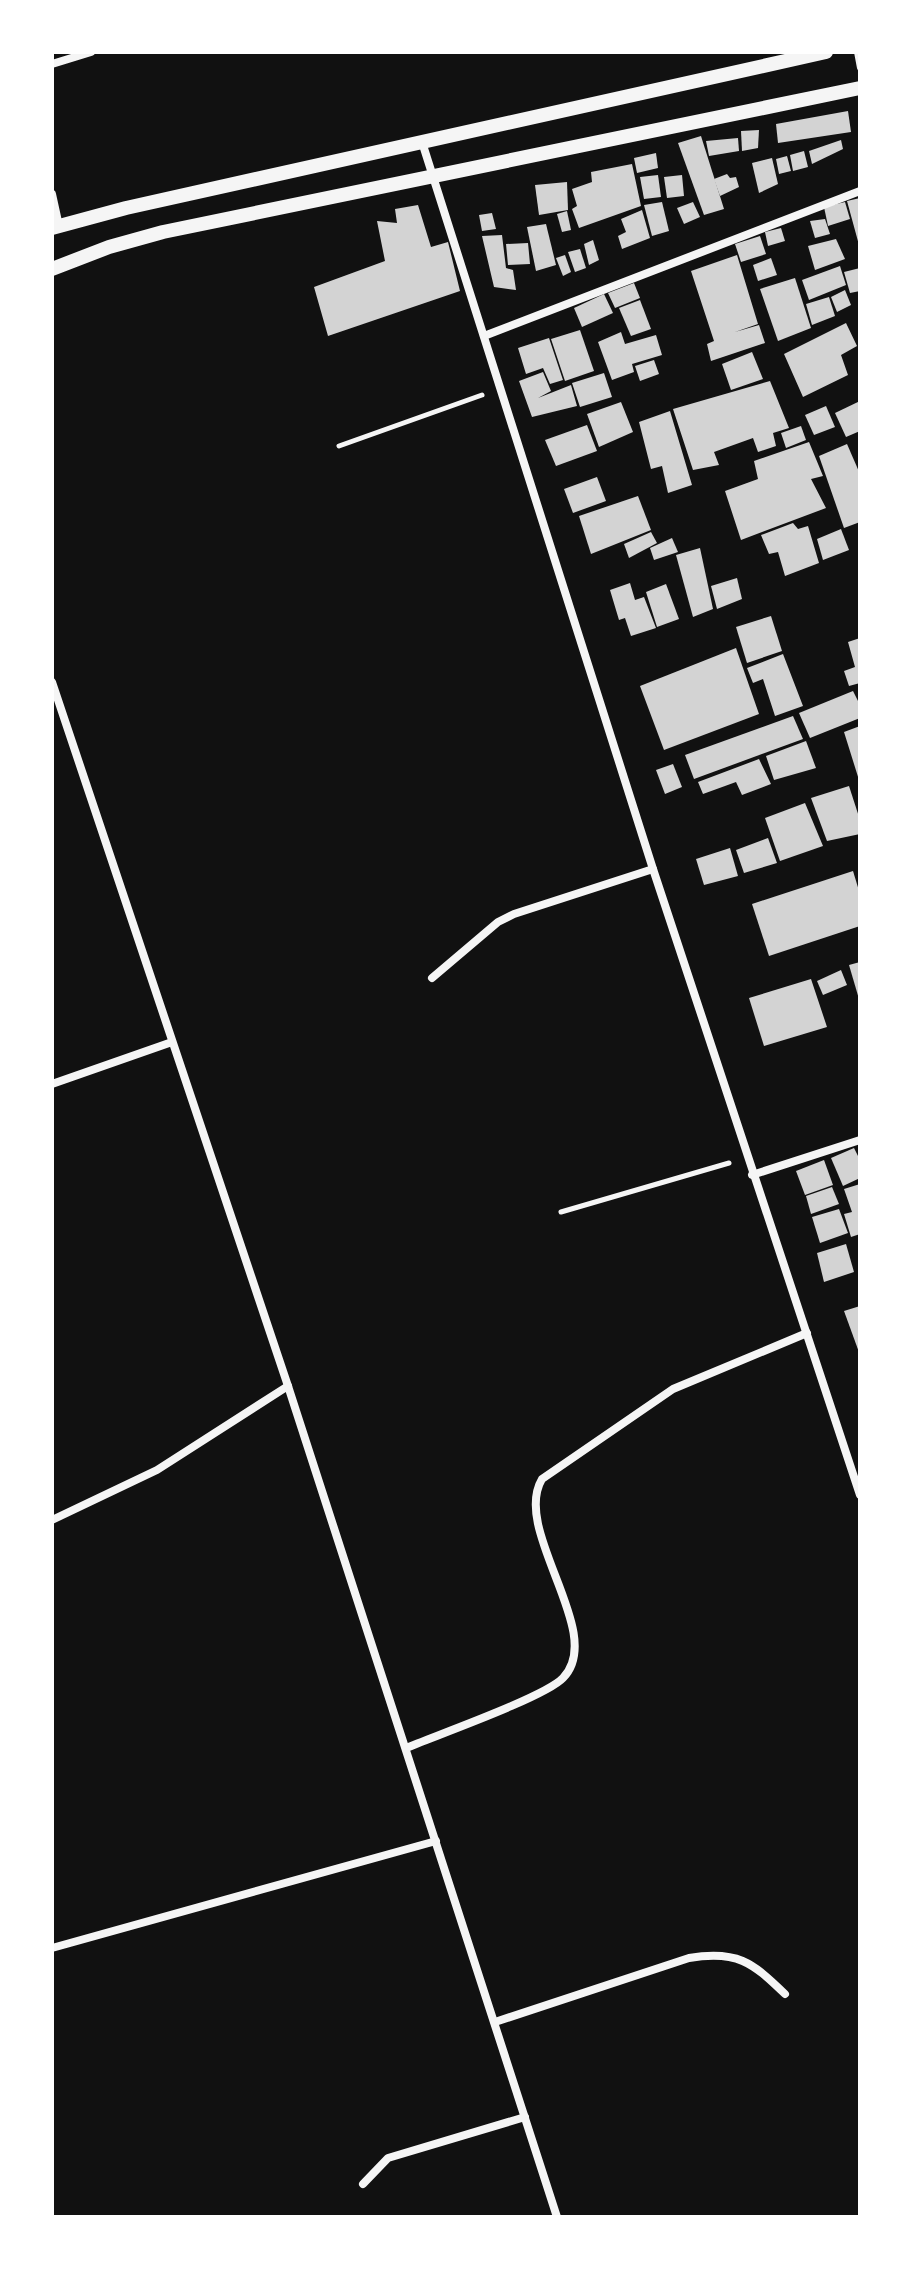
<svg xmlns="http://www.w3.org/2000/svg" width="912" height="2269" font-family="Raleway,sans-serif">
<rect width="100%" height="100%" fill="#111"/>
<!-- building -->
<g fill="#d3d3d3">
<polygon points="848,111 851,132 778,143 776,124"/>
<polygon points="759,130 758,148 742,151 741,131"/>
<polygon points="701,136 724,209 704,215 678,143"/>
<polygon points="738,138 739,151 709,156 706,141"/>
<polygon points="841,140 843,149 812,164 809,151"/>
<polygon points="804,151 808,167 793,171 790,155"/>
<polygon points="656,153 658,168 637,173 634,158"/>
<polygon points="787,156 791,171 779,174 776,159"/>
<polygon points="772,158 778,184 759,193 752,163"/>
<polygon points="632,164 641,206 579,228 572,209 577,206 572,189 592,182 591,172"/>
<polygon points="727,174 730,178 736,177 739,187 720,196 714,179"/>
<polygon points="658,175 661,197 644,199 640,177"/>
<polygon points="682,175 684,196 667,198 664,177"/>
<polygon points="567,182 568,210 539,215 535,185"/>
<polygon points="860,198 860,245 859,245 847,201"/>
<polygon points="662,202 669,231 652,236 644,205"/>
<polygon points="693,202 700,217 684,224 677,208"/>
<polygon points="845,202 850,219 828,226 824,207"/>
<polygon points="418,205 431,247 448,242 460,291 328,336 314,287 385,261 377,221 397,223 395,209"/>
<polygon points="642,210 650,238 622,249 618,236 626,232 621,219"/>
<polygon points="567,211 571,230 562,232 557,214"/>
<polygon points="492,213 496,229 482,231 479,215"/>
<polygon points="825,219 830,234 815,238 810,221"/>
<polygon points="546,224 556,265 536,271 527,227"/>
<polygon points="781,228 785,241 768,246 765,232"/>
<polygon points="502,235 506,268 513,270 516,290 494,287 482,236"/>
<polygon points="760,236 766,254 741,262 735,244"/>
<polygon points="836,239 845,259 815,270 808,246"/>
<polygon points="593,240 599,260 589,265 584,244"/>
<polygon points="528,243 530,264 508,265 506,244"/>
<polygon points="580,249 586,268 575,272 568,252"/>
<polygon points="565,255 571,272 563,276 556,258"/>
<polygon points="737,255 758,324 735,332 759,325 765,343 711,361 707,344 714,341 691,271"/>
<polygon points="771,258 777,275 758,281 753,265"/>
<polygon points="840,266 846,285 809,300 802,280"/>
<polygon points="860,268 860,291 850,293 844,272"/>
<polygon points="795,278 811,328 778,341 760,289"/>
<polygon points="634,283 640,298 615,308 608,293"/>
<polygon points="845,290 851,305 837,312 831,297"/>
<polygon points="604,294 613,313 582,327 574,308"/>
<polygon points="829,297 835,316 812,325 806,304"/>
<polygon points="640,300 651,329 631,336 619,308"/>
<polygon points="846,323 857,346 841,355 848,375 803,397 784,354"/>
<polygon points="580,330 594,371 565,381 551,339"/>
<polygon points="621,332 625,344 656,335 662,355 632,364 634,372 612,380 598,342"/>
<polygon points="549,338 563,380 550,384 543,368 526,374 518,348"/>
<polygon points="752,352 763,379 731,390 722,364"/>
<polygon points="654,360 659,374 640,381 635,366"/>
<polygon points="543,372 551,391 538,398 571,385 577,406 532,417 519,381"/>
<polygon points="604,373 612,397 580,407 572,383"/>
<polygon points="770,381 789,428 773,433 776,446 758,452 753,438 714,452 719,465 693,470 673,409"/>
<polygon points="860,401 860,431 846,437 835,413"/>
<polygon points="621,402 633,432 599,447 587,414"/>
<polygon points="826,406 835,427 814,435 805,415"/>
<polygon points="670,411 692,485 668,493 662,466 651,469 639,422"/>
<polygon points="587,425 597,451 556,466 545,440"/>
<polygon points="801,426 806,440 786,448 781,433"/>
<polygon points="809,442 823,476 811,479 826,508 741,540 725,491 758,479 754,461"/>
<polygon points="847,444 860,474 860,522 844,528 819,456"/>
<polygon points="597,477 606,501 573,513 564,489"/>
<polygon points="638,496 651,530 591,554 579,516"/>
<polygon points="793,523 798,529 808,526 819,563 785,576 778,552 769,554 761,535"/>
<polygon points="841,529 849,550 823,560 817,539"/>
<polygon points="651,532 657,543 629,558 624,544"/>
<polygon points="672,538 678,552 654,560 650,548"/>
<polygon points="700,548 713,609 693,617 676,555"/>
<polygon points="737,578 742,599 717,609 711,586"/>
<polygon points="630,583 635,600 644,597 656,628 631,636 625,618 619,620 610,590"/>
<polygon points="666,584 679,619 657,627 646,592"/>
<polygon points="771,616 782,651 747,663 736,627"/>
<polygon points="860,638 860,683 849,686 844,671 855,667 848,642"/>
<polygon points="736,648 759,714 664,750 640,686"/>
<polygon points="783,654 803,706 775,716 763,679 753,683 747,668"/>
<polygon points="853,691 860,705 860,718 810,738 799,713"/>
<polygon points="793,716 803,739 694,779 685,755"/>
<polygon points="860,726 860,780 859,780 844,732"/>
<polygon points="806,741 816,768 774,780 766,756"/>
<polygon points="759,759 771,784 742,795 736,782 703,794 698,782"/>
<polygon points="673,764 682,787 665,794 656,770"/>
<polygon points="849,786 860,820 860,834 827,841 811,798"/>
<polygon points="805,803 823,846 780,861 765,818"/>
<polygon points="768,838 777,863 744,873 736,850"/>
<polygon points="730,848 738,876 704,885 696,859"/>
<polygon points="853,871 860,894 860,926 769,956 752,904"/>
<polygon points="860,962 860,998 859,999 849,965"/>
<polygon points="841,970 847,985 823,995 817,981"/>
<polygon points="811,979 827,1027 764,1046 749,998"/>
<polygon points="854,1148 860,1160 860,1178 843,1186 831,1158"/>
<polygon points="824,1160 833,1185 805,1195 796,1171"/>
<polygon points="860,1184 860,1234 851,1237 844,1214 852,1212 844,1189"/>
<polygon points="832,1187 839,1204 811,1214 806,1196"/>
<polygon points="839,1209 848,1233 820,1243 812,1217"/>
<polygon points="846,1244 854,1272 824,1282 817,1253"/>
<polygon points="860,1306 860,1355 844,1311"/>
</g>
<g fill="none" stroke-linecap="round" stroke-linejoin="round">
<!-- path -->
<g stroke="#f5f5f5" stroke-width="5">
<polyline points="339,446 482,395"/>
<polyline points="561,1212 729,1163"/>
</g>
<!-- service -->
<polyline stroke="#f5f5f5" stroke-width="6" points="857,52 860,68"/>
<!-- minor -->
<g stroke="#f5f5f5" stroke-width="8">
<polyline points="52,64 91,52"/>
<polyline points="422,142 653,869 860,1495"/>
<polyline points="52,194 59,226"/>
<polyline points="484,336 860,191"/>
<polyline points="52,682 288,1386 557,2217"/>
<polyline points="432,978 498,922 514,914 653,869"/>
<polyline points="52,1084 172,1042"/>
<polyline points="752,1175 860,1140"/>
<polyline points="52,1520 157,1470 288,1386"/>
<path d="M406,1748C437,1735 545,1697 563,1678C607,1633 511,1531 542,1479L673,1389L807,1333"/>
<polyline points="52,1948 436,1841"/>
<path d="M495,2022L689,1958C737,1950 752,1962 785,1994"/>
<polyline points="363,2184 388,2158 525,2117"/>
</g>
<!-- tertiary -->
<g stroke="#f5f5f5" stroke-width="14">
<polyline points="52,228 126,208 826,52"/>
<polyline points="52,269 109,247 163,232 860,88"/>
</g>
</g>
<!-- border -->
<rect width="912" height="2269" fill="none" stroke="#ffffff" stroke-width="108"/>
</svg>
